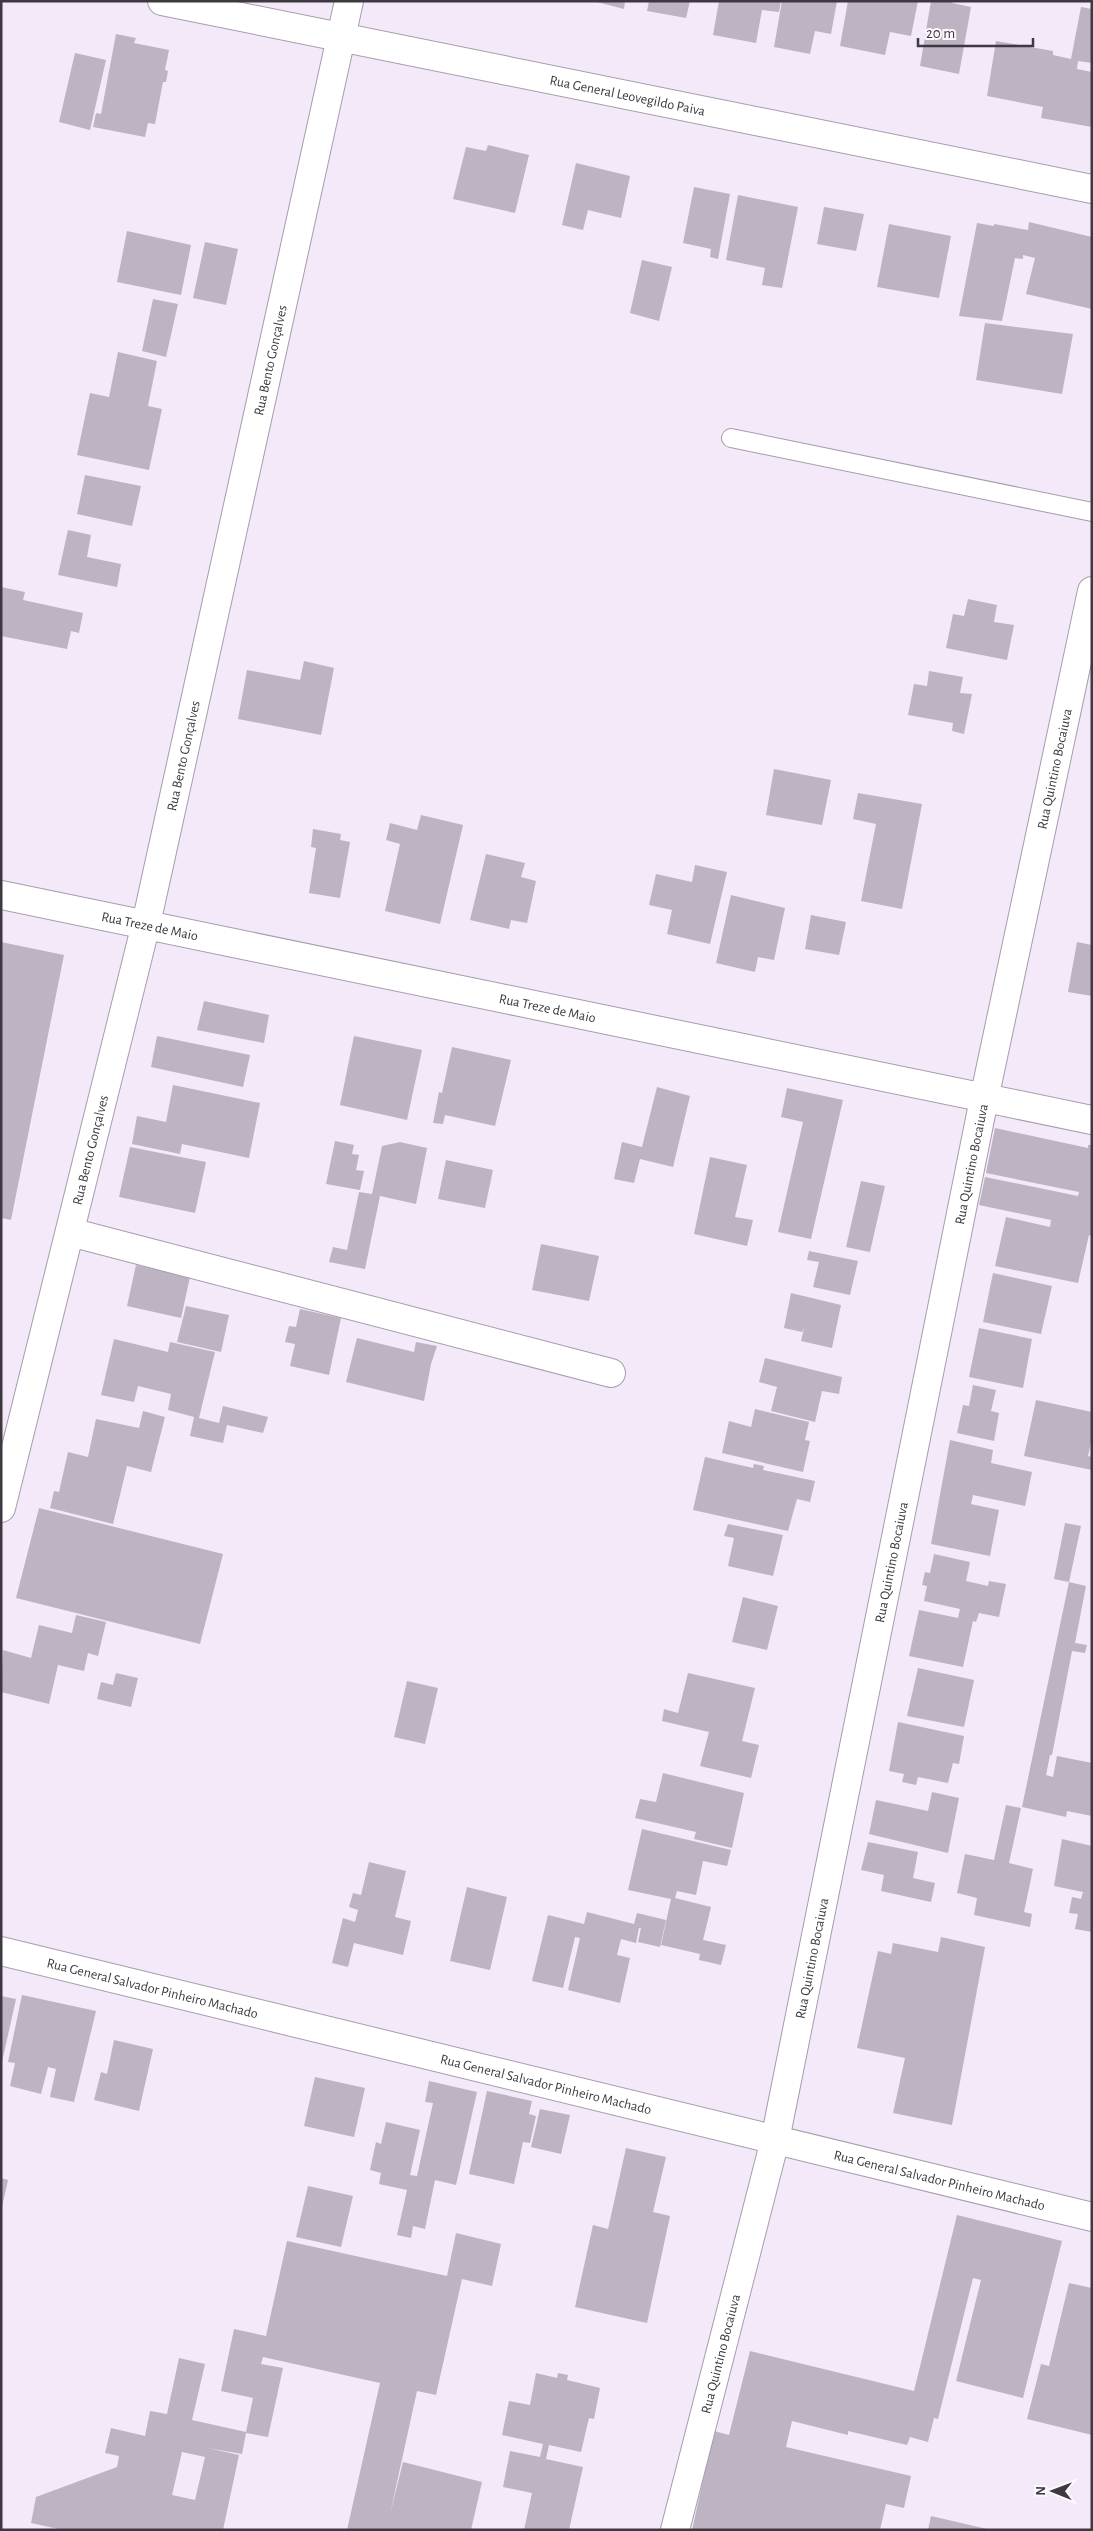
<svg xmlns="http://www.w3.org/2000/svg" width="1093" height="2531" font-family="'Alegreya Sans',sans-serif">
<rect width="100%" height="100%" fill="#f4e9f9"/>
<!-- building -->
<g fill="#beb3c2" fill-rule="evenodd">
<polygon points="593,1 625,1 624,9"/>
<polygon points="649,1 690,1 686,18 647,11"/>
<polygon points="719,1 781,1 779,12 762,10 756,43 713,35"/>
<polygon points="782,1 837,1 831,34 815,31 810,54 774,47"/>
<polygon points="848,1 918,1 911,36 890,32 885,55 840,46"/>
<polygon points="931,1 952,1 952,3 971,7 959,74 920,66"/>
<polygon points="1081,7 1092,9 1092,63 1078,61 1077,69 1092,72 1092,127 1041,118 1043,107 987,96 996,41 1053,51 1053,55 1071,59"/>
<polygon points="116,34 136,38 134,43 169,50 165,70 168,71 166,82 163,82 155,124 148,123 145,137 93,127 96,113 101,114"/>
<polygon points="75,53 106,60 90,130 59,122"/>
<polygon points="488,145 529,155 515,213 453,199 466,147 486,151"/>
<polygon points="576,163 630,176 621,218 588,210 583,230 562,225"/>
<polygon points="694,187 730,194 718,259 710,257 711,249 683,243"/>
<polygon points="738,195 798,207 782,288 762,285 765,268 726,260"/>
<polygon points="824,207 864,214 856,251 817,244"/>
<polygon points="1029,222 1092,237 1092,309 1026,294 1035,258 1023,255 1023,259 1015,258 1002,321 959,316 977,223 994,226 994,224 1028,230"/>
<polygon points="889,224 951,236 939,298 877,287"/>
<polygon points="127,231 191,245 181,295 117,282"/>
<polygon points="205,242 238,249 226,305 193,298"/>
<polygon points="642,260 672,267 659,321 630,313"/>
<polygon points="153,299 178,304 166,357 142,351"/>
<polygon points="985,323 1073,334 1062,394 976,380"/>
<polygon points="118,352 157,361 148,406 162,409 149,470 77,455 90,393 109,397"/>
<polygon points="85,475 141,486 132,526 77,514"/>
<polygon points="68,530 91,535 87,557 121,564 117,587 58,575"/>
<polygon points="1,587 25,592 23,600 83,613 79,633 71,631 67,649 1,636"/>
<polygon points="968,599 997,605 994,622 1014,625 1007,660 946,648 953,614 964,616"/>
<polygon points="304,661 334,668 321,735 238,719 247,670 300,680"/>
<polygon points="929,671 963,677 960,693 972,694 964,734 952,731 953,723 908,715 914,684 927,686"/>
<polygon points="774,769 831,780 822,825 766,815"/>
<polygon points="858,793 922,804 902,909 861,901 876,824 853,819"/>
<polygon points="421,815 463,825 440,924 385,911 400,844 386,840 390,823 417,830"/>
<polygon points="313,829 341,834 340,840 350,842 340,898 309,893 316,848 311,847"/>
<polygon points="486,854 525,863 521,877 536,881 527,923 511,920 509,929 470,920"/>
<polygon points="695,865 727,872 710,944 667,934 672,910 649,905 656,874 692,882"/>
<polygon points="731,895 785,908 774,960 758,957 755,972 716,963"/>
<polygon points="811,915 846,922 839,955 805,949"/>
<polygon points="1,942 64,955 11,1220 1,1218"/>
<polygon points="1077,942 1092,945 1092,996 1068,992"/>
<polygon points="204,1001 269,1015 264,1043 197,1030"/>
<polygon points="157,1036 250,1055 243,1087 151,1067"/>
<polygon points="354,1036 422,1050 407,1120 340,1105"/>
<polygon points="452,1047 511,1060 495,1126 445,1115 443,1124 433,1123 439,1092 442,1093"/>
<polygon points="173,1085 260,1103 249,1158 182,1144 180,1154 132,1144 137,1116 166,1122"/>
<polygon points="657,1087 690,1096 673,1167 640,1159 634,1183 614,1179 622,1142 642,1147"/>
<polygon points="787,1088 843,1100 811,1239 778,1232 803,1122 781,1117"/>
<polygon points="995,1128 1088,1148 1088,1145 1092,1145 1092,1236 1089,1235 1078,1283 995,1266 1006,1217 1050,1227 1051,1220 979,1205 985,1177 1078,1196 1079,1192 986,1173"/>
<polygon points="335,1141 354,1145 352,1154 359,1155 356,1170 364,1171 360,1190 326,1184"/>
<polygon points="400,1142 427,1148 416,1204 380,1196 365,1269 329,1262 333,1247 347,1250 359,1192 372,1194 382,1146"/>
<polygon points="130,1147 206,1162 195,1213 119,1197"/>
<polygon points="710,1157 747,1165 735,1217 753,1220 747,1246 694,1234"/>
<polygon points="446,1160 493,1170 485,1208 438,1199"/>
<polygon points="861,1181 885,1186 870,1252 846,1247"/>
<polygon points="541,1244 599,1256 589,1301 532,1290"/>
<polygon points="809,1251 858,1261 850,1295 813,1287 819,1262 807,1260"/>
<polygon points="136,1265 190,1277 181,1318 127,1306"/>
<polygon points="993,1273 1052,1286 1041,1334 983,1322"/>
<polygon points="791,1293 841,1305 832,1348 801,1341 804,1328 802,1332 784,1328"/>
<polygon points="186,1306 229,1315 221,1352 177,1342"/>
<polygon points="300,1309 341,1318 329,1375 290,1366 295,1344 285,1342 289,1326 296,1327"/>
<polygon points="979,1328 1032,1339 1023,1388 969,1377"/>
<polygon points="357,1338 414,1352 416,1342 437,1346 431,1364 424,1401 346,1382"/>
<polygon points="114,1339 168,1352 170,1342 215,1352 199,1418 219,1423 223,1406 268,1417 263,1433 227,1425 223,1443 190,1436 194,1417 168,1410 171,1394 138,1386 134,1402 101,1395"/>
<polygon points="765,1358 842,1377 839,1394 822,1391 815,1422 771,1411 777,1387 759,1382"/>
<polygon points="973,1385 996,1390 991,1411 999,1413 994,1441 957,1433 963,1405 969,1406"/>
<polygon points="1036,1400 1092,1412 1092,1438 1088,1456 1092,1457 1092,1470 1024,1456"/>
<polygon points="755,1409 809,1422 805,1440 810,1441 803,1472 722,1453 729,1421 751,1427"/>
<polygon points="143,1411 165,1417 151,1472 127,1466 113,1524 50,1508 54,1491 59,1492 68,1452 88,1457 96,1419 139,1428"/>
<polygon points="950,1440 993,1450 991,1463 1032,1472 1025,1506 973,1495 971,1504 999,1510 990,1556 931,1544"/>
<polygon points="705,1457 753,1468 754,1464 764,1466 763,1470 815,1481 810,1502 797,1499 788,1531 693,1510"/>
<polygon points="39,1508 223,1554 200,1644 16,1598"/>
<polygon points="1065,1523 1081,1526 1069,1582 1054,1579"/>
<polygon points="728,1524 783,1535 773,1576 728,1566 734,1538 724,1536"/>
<polygon points="934,1554 970,1562 966,1581 988,1586 989,1581 1006,1584 999,1617 979,1613 976,1622 973,1621 963,1667 909,1656 919,1610 958,1618 960,1609 924,1601 927,1586 922,1585 925,1572 930,1573"/>
<polygon points="1069,1582 1086,1586 1075,1643 1087,1645 1085,1653 1072,1651 1052,1755 1050,1755 1046,1775 1053,1777 1057,1756 1092,1763 1092,1816 1067,1811 1066,1817 1022,1807"/>
<polygon points="743,1597 778,1606 767,1650 732,1642"/>
<polygon points="76,1615 106,1622 98,1656 88,1653 84,1671 58,1665 49,1704 1,1692 3,1650 31,1658 39,1625 72,1633"/>
<polygon points="918,1668 974,1680 964,1727 907,1716"/>
<polygon points="116,1673 138,1678 131,1707 97,1699 101,1682 113,1685"/>
<polygon points="688,1673 755,1688 742,1741 759,1745 751,1778 700,1766 709,1732 662,1721 664,1709 678,1713"/>
<polygon points="407,1681 438,1688 425,1744 394,1737"/>
<polygon points="898,1722 964,1736 959,1764 953,1763 948,1783 918,1777 916,1785 902,1782 904,1774 889,1771"/>
<polygon points="663,1773 744,1793 732,1848 694,1839 696,1832 635,1818 640,1799 656,1802"/>
<polygon points="932,1792 959,1798 948,1853 869,1834 876,1800 928,1811"/>
<polygon points="1006,1805 1021,1808 1009,1863 1033,1869 1024,1912 1032,1914 1030,1927 974,1915 977,1898 957,1893 965,1854 994,1860"/>
<polygon points="642,1829 731,1850 727,1866 703,1861 696,1895 677,1891 675,1898 711,1907 703,1940 726,1945 721,1965 699,1960 700,1954 661,1945 671,1899 628,1890"/>
<polygon points="1062,1839 1092,1846 1092,1932 1075,1929 1078,1914 1069,1913 1072,1897 1081,1899 1083,1892 1054,1886"/>
<polygon points="868,1842 918,1852 913,1878 935,1883 931,1902 881,1891 884,1875 861,1870"/>
<polygon points="369,1862 406,1871 395,1917 411,1921 403,1955 354,1943 348,1967 332,1963 343,1918 355,1922 358,1910 349,1907 353,1893 361,1895"/>
<polygon points="467,1887 507,1897 490,1970 450,1961"/>
<polygon points="587,1912 634,1924 637,1913 666,1920 660,1947 638,1942 641,1928 639,1928 636,1943 621,1939 617,1955 630,1958 620,2003 568,1990 580,1938 575,1937 563,1988 532,1981 548,1915 584,1924"/>
<polygon points="941,1937 985,1947 952,2125 893,2113 905,2058 857,2048 878,1951 891,1954 893,1943 938,1952"/>
<polygon points="22,1995 96,2011 74,2102 50,2097 56,2069 48,2067 41,2094 10,2086 15,2063 8,2062"/>
<polygon points="1,1996 16,1999 2,2062 1,2062"/>
<polygon points="114,2040 153,2049 139,2111 94,2100 101,2072 107,2074"/>
<polygon points="315,2077 365,2088 354,2137 304,2126"/>
<polygon points="429,2081 477,2092 456,2185 435,2180 425,2229 413,2226 411,2238 397,2235 407,2190 379,2184 381,2173 370,2170 376,2142 381,2144 386,2122 420,2130 410,2175 417,2176 433,2103 425,2102"/>
<polygon points="487,2091 532,2101 529,2114 536,2116 530,2143 523,2142 514,2184 469,2174"/>
<polygon points="540,2109 570,2115 561,2154 531,2147"/>
<polygon points="626,2148 666,2157 653,2212 670,2216 647,2323 575,2307 593,2225 608,2229"/>
<polygon points="1,2178 8,2180 2,2207 1,2207"/>
<polygon points="308,2186 353,2196 341,2247 296,2237"/>
<polygon points="957,2215 1062,2241 1023,2398 956,2381 981,2280 973,2278 938,2419 934,2418 928,2442 910,2437 907,2445 848,2431 848,2435 792,2421 786,2447 911,2476 904,2508 886,2504 880,2530 692,2530 714,2431 729,2435 750,2351 914,2391"/>
<path d="M456,2233L501,2244L492,2286L462,2279L436,2395L417,2391L390,2514L403,2462L482,2482L471,2530H347L380,2383L263,2357L261,2364L283,2368L268,2437L246,2433L242,2454L208,2448L239,2455L223,2530H63L31,2523L36,2497L117,2467L119,2456L105,2453L111,2428L145,2436L150,2411L167,2414L179,2358L205,2364L192,2420L246,2432L253,2398L221,2391L234,2329L266,2336L287,2241L447,2276ZM182,2452L205,2457L195,2500L172,2495Z"/>
<polygon points="1069,2283 1092,2288 1092,2435 1027,2419 1041,2364 1049,2366"/>
<polygon points="536,2373 557,2378 558,2373 568,2375 567,2380 600,2388 594,2419 589,2418 581,2452 549,2445 546,2459 583,2467 569,2530 524,2530 532,2493 503,2487 510,2451 540,2457 543,2444 502,2435 509,2401 530,2405"/>
<polygon points="931,2516 987,2529 987,2530 928,2530"/>
</g>
<g fill="none" stroke-linecap="round" stroke-linejoin="round">
<!-- service casing -->
<g stroke="#a79cab" stroke-width="20">
<polyline id="service" points="731,438 1092,512"/>
</g>
<!-- minor casing -->
<g stroke="#a79cab" stroke-width="30">
<g id="minor">
<path id="s1" d="M162,1L1092,189"/>
<path id="s2" d="M1,895L1092,1120"/>
<polyline points="70,1232 611,1373"/>
<path id="s3" d="M1,1508L146,924L349,1"/>
<path id="s4" d="M1,1951L1092,2217"/>
<path id="s5" d="M675,2530L775,2140L984,1099L1092,591"/>
</g>
</g>
<!-- service -->
<use href="#service" stroke="#fff" stroke-width="18"/>
<!-- minor -->
<use href="#minor" stroke="#fff" stroke-width="28"/>
</g>
<g text-anchor="middle" stroke-width="5" stroke-linejoin="round" paint-order="stroke">
<!-- street labels -->
<g font-size="14" fill="#3e3940" stroke="#fcfafd">
<text dy="5" stroke="none"><textPath href="#s1" startOffset="475">Rua General Leovegildo Paiva</textPath></text>
<text dy="5" stroke="none"><textPath href="#s3" startOffset="1179">Rua Bento Gonçalves</textPath></text>
<text dy="5" stroke="none"><textPath href="#s3" startOffset="774">Rua Bento Gonçalves</textPath></text>
<text dy="5" stroke="none"><textPath href="#s5" startOffset="1802">Rua Quintino Bocaiuva</textPath></text>
<text dy="5" stroke="none"><textPath href="#s2" startOffset="152">Rua Treze de Maio</textPath></text>
<text dy="5" stroke="none"><textPath href="#s2" startOffset="558">Rua Treze de Maio</textPath></text>
<text dy="5" stroke="none"><textPath href="#s3" startOffset="369">Rua Bento Gonçalves</textPath></text>
<text dy="5" stroke="none"><textPath href="#s5" startOffset="1398">Rua Quintino Bocaiuva</textPath></text>
<text dy="5" stroke="none"><textPath href="#s5" startOffset="992">Rua Quintino Bocaiuva</textPath></text>
<text dy="5" stroke="none"><textPath href="#s5" startOffset="588">Rua Quintino Bocaiuva</textPath></text>
<text dy="5" stroke="none"><textPath href="#s4" startOffset="156">Rua General Salvador Pinheiro Machado</textPath></text>
<text dy="5" stroke="none"><textPath href="#s4" startOffset="561">Rua General Salvador Pinheiro Machado</textPath></text>
<text dy="5" stroke="none"><textPath href="#s4" startOffset="966">Rua General Salvador Pinheiro Machado</textPath></text>
<text dy="5" stroke="none"><textPath href="#s5" startOffset="182">Rua Quintino Bocaiuva</textPath></text>
</g>
</g>
<!-- border -->
<rect width="1093" height="2531" fill="none" stroke="#3e3940" stroke-width="5"/>
<!-- north arrow -->
<g transform="translate(1053 2491) rotate(271)" stroke="#fcfafd" stroke-width="4" paint-order="stroke">
<path d="M0-4L9 19L0 12L-9 19Z" fill="#3e3940"/>
<text y="-8" font-size="14" font-weight="bold" text-anchor="middle" fill="#3e3940">N</text>
</g>
<!-- scale -->
<path d="M918 38v8h115v-8" fill="none" stroke="#3e3940" stroke-width="2.5"/>
<text x="926" y="38" font-size="15" fill="#3e3940" stroke="#fcfafd" stroke-width="4" paint-order="stroke">20 m</text>
</svg>
